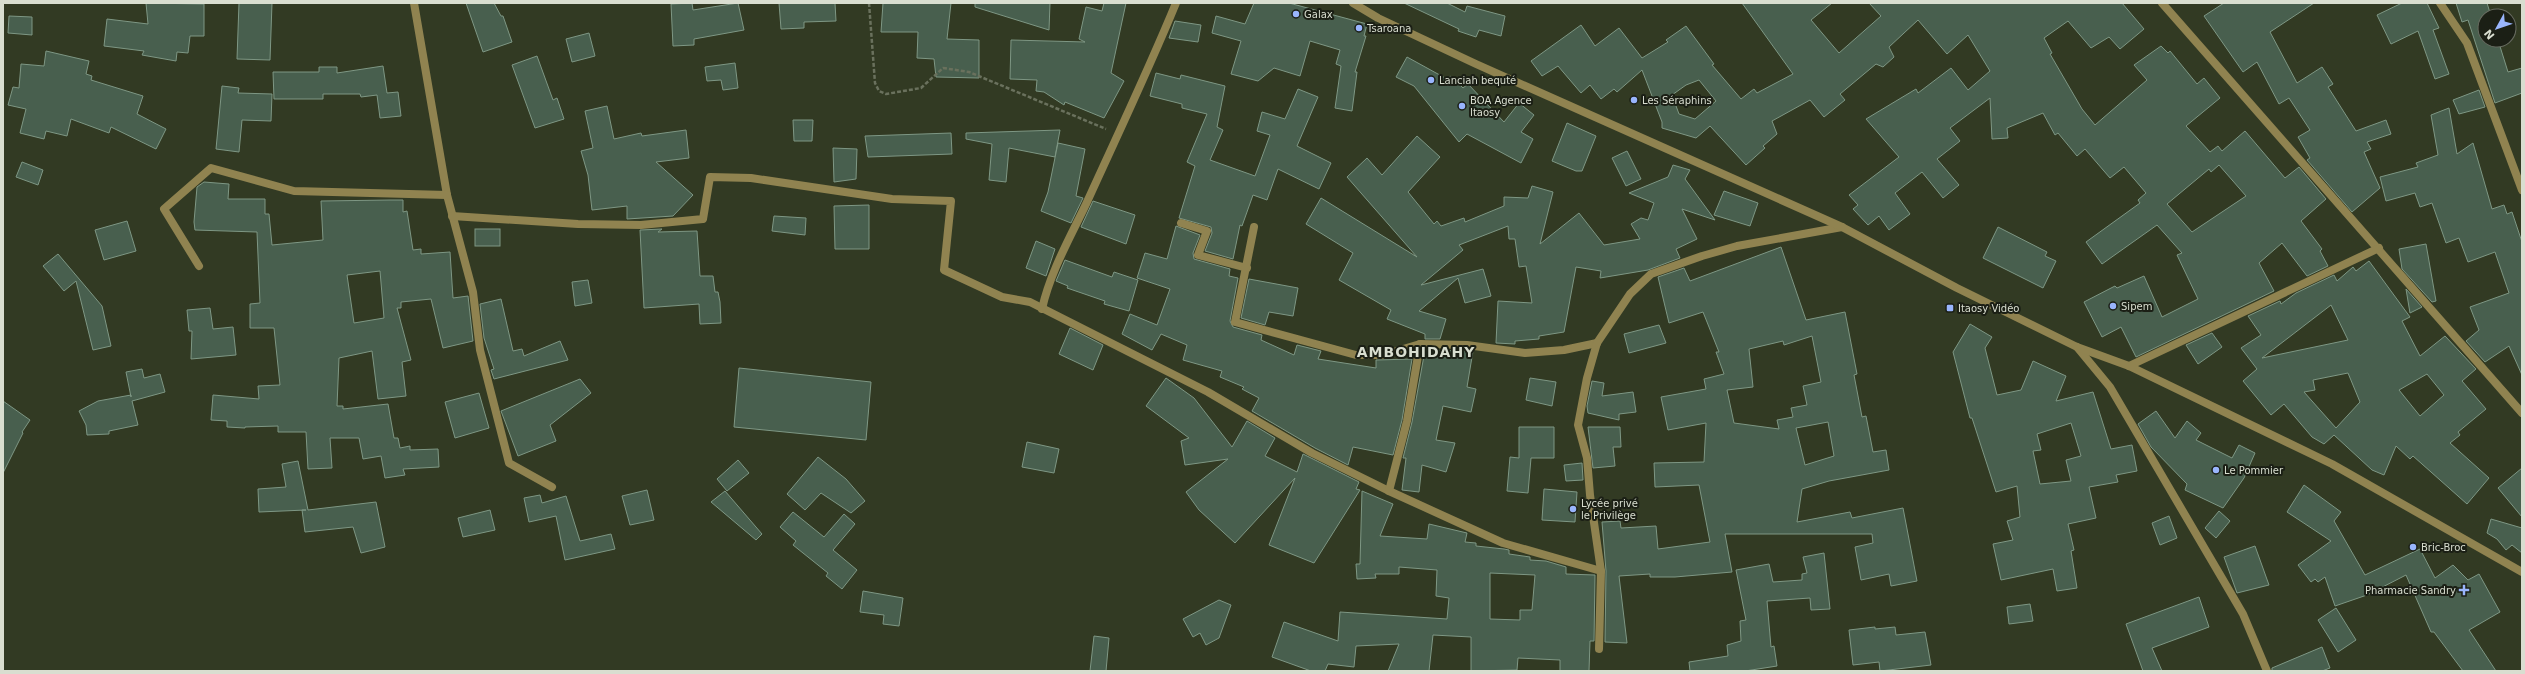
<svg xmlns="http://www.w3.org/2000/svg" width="2525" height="674" font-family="'DejaVu Sans',sans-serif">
<rect width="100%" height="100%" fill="#323a23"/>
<!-- building -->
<g fill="#485f4e" stroke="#7e9784" fill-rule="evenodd">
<polygon points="146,3 204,4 204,36 190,36 188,53 177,52 176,61 142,55 144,51 104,46 107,19 148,24"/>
<polygon points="239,3 272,3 270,60 237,59"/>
<polygon points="466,3 494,3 501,16 503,16 512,42 483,52"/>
<polygon points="692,3 693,10 738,3 744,30 694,39 694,45 673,46 671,4"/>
<polygon points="779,3 835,3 836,21 804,22 804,28 781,29"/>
<polygon points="883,3 951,3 947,39 979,40 979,78 936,77 934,59 917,58 918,32 881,32"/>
<polygon points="975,3 1050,3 1049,30 975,7"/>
<polygon points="1104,3 1126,3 1111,73 1124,81 1104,118 1065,102 1064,105 1044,92 1036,91 1037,80 1010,79 1011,40 1085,42 1079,39 1086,7 1102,11"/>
<polygon points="1254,3 1289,3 1367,24 1364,36 1366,36 1355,72 1357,72 1352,111 1335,108 1341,66 1336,64 1340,50 1310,41 1300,76 1274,68 1258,81 1231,74 1241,41 1212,33 1216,16 1245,24"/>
<polygon points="1404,3 1447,3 1465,12 1467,6 1505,16 1501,36 1479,30 1476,37 1458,31 1459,29"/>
<path d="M1742,3H1832L1811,20L1839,53L1881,16L1869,3H2122L2144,29L2120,49L2109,37L2091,48L2068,21L2044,38L2052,53L2050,54L2082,109L2095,125L2147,80L2134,65L2161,46L2168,53L2170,51L2197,84L2204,78L2220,98L2186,126L2210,152L2218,146L2222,151L2245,131L2285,178L2299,167L2326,199L2301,221L2322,249L2320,251L2328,266L2307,276L2282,243L2259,263L2274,291L2136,357L2121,327L2102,337L2084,302L2115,286L2117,288L2144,276L2162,317L2198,299L2177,255L2182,253L2157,225L2102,264L2086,242L2140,203L2138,200L2146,193L2124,167L2110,178L2085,149L2077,156L2058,133L2055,135L2043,113L2007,128L2008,138L1992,139L1990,98L1950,128L1960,141L1937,159L1959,185L1943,198L1922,172L1895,193L1910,214L1889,230L1879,216L1868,225L1853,209L1858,205L1849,195L1899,157L1866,119L1916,89L1918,93L1951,68L1968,90L1990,71L1968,35L1947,54L1918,20L1889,47L1894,57L1883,67L1876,64L1840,94L1845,100L1824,117L1810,100L1772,121L1777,134L1763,146L1765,148L1746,165L1710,126L1696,138L1662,128V122L1642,70L1617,92L1614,89L1601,99L1590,85L1581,93L1558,66L1542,76L1531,61L1581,25L1595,46L1619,28L1642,58L1668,42L1666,40L1686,26L1714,64L1712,65L1741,99L1754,89L1757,93L1793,74ZM1699,80L1716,101L1695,119L1679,114L1672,95L1686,85ZM2219,165L2246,196L2192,232L2167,204L2209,169L2211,172Z"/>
<polygon points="2224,3 2314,3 2270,32 2297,83 2322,67 2333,84 2328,87 2356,131 2386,120 2391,134 2367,142 2371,149 2364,152 2380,188 2352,212 2307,160 2310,158 2298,137 2310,130 2289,98 2279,104 2257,62 2243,72 2204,16"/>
<polygon points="2402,3 2427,3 2439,28 2433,30 2449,74 2435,79 2418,31 2391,44 2377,15"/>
<polygon points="2456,3 2487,3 2491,16 2485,16 2485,40 2498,40 2508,72 2522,68 2522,93 2495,103 2468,20 2462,22"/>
<polygon points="9,16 32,17 32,35 8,33"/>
<polygon points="1175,21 1201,25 1198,42 1169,38"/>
<polygon points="589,33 595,56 572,62 566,39"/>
<polygon points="46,51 89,61 86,74 92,76 91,80 143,96 137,114 166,129 156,149 111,127 109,133 71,119 67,136 46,131 44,139 20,133 26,109 8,105 13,87 19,88 21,64 44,66"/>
<polygon points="537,56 553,100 557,98 564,119 535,128 512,65"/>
<polygon points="1407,57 1447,79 1451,76 1463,88 1468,84 1504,122 1519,103 1534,115 1521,132 1533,139 1521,163 1467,134 1459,142 1414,86 1396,77"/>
<polygon points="735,63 738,88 723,90 721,80 707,81 705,67"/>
<polygon points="383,66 387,93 398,92 401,116 380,118 377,95 361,97 360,94 323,94 323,99 274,99 273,72 319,72 319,67 337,67 337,73"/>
<polygon points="1156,73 1180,79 1181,75 1225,86 1217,127 1223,130 1210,160 1255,176 1270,135 1257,131 1262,112 1285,119 1298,89 1318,97 1297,146 1331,163 1319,189 1278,169 1267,200 1253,195 1242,226 1240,225 1233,259 1205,251 1212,233 1211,227 1179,218 1195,166 1187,162 1207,114 1182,108 1182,104 1150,96"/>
<polygon points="222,86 239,88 238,93 272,94 271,121 242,120 239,152 216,149"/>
<polygon points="2479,90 2485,107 2459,114 2453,100"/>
<polygon points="607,106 614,139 641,133 642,136 686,130 689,158 656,162 693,195 673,216 627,219 627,206 592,210 588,175 581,151 593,148 585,111"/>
<polygon points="2449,108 2457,154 2473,143 2492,209 2504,205 2507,214 2512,212 2522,242 2522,375 2509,346 2485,362 2466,341 2479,330 2470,307 2509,293 2495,252 2468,262 2459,238 2446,243 2432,203 2420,207 2415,193 2386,201 2380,177 2418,167 2416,163 2438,155 2431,115"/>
<polygon points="793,120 813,120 812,141 794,141"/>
<polygon points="1567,123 1596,136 1582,171 1576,171 1552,161"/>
<polygon points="1060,130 1055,157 1009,148 1006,182 989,180 992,144 966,139 966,133"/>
<polygon points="951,133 952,154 868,157 865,136"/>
<polygon points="1417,136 1440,157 1408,192 1434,224 1437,221 1441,226 1464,218 1465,222 1504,206 1504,197 1528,198 1532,186 1553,192 1540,244 1579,213 1604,245 1640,239 1631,224 1641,218 1648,220 1654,203 1629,193 1668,177 1673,165 1690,170 1685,179 1715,220 1682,209 1697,239 1676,249 1680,258 1648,270 1600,278 1601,271 1576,267 1564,332 1539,336 1539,339 1515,341 1515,344 1496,343 1498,301 1532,303 1526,266 1519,267 1515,239 1509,239 1508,226 1459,245 1463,250 1421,285 1483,269 1491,296 1465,303 1458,278 1419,311 1446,319 1440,339 1425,339 1425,334 1387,319 1391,310 1339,280 1353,253 1306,224 1321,198 1417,257 1347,177 1367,158 1382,175"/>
<polygon points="1058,143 1085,149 1076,196 1083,198 1071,223 1041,211 1048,192"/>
<polygon points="833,148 857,149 856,179 834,182"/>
<polygon points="1627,151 1641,179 1626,186 1612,158"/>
<polygon points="22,162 43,170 38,185 16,177"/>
<path d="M204,182L229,184L228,199H265V214H269L272,245L323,240L321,201L390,200H403V212L407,211L413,250L421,249V254L450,252L453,298L468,296L473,341L443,348L431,299L401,302V308H397L411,360L402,362L406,396L378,399L372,351L339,358L337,406H343V409L388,404L394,438H398L400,448L410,446V450L438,449L439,467L403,469L405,475L385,478L381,456L363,459L359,438H330L332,468L308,469L306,432H278V426L245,427V428L227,427V421L211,420L213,395L259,399L258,386L280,385L274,328H250V304L260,303L257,232L195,230L194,222L197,187ZM380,271L384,318L354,323L347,275Z"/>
<polygon points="1724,191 1758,203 1750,226 1714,215"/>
<polygon points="1093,201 1135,215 1126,244 1081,227"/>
<polygon points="869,205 869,249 835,249 834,206"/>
<polygon points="774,216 806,218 805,235 772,231"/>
<polygon points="127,221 136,251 104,260 95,230"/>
<polygon points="1176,226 1200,235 1193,253 1194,259 1230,269 1229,276 1238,278 1230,321 1233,327 1262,335 1261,340 1294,355 1297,345 1321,351 1318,359 1376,368 1376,360 1412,359 1402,420 1393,455 1353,447 1348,465 1315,448 1252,411 1259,398 1242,389 1244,387 1220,377 1222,371 1183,360 1187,345 1161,334 1152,350 1122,334 1130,314 1157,325 1170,289 1137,278 1145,253 1167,259"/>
<polygon points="1998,227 2047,252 2045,256 2056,261 2043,288 1983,258"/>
<rect x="475" y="229" width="25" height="17"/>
<polygon points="662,229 658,232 697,231 700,276 713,276 715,292 718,292 720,302 721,323 700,324 699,304 644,308 640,230"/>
<polygon points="1036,241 1055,249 1046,276 1026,268"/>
<polygon points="2426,244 2436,301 2432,302 2402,269 2399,249"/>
<path d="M1781,247L1806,320L1845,312L1857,374L1854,375L1862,417L1866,416L1873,452L1886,450L1889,470L1829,481L1802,489L1797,522L1850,512L1852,518L1903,508L1917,581L1891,586L1889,574L1861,580L1855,547L1873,543L1872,534H1725L1732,572L1675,577H1650V574L1619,576L1627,643L1605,642L1606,571L1602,522L1620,521L1621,528L1656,526L1658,549L1710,542L1699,485L1655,487L1654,463L1704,462L1706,423L1668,430L1661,397L1706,389L1704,379L1724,374L1716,352H1719L1703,312L1669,323L1658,277L1684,268L1690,281ZM1812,336L1821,382L1803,386L1807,405L1791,408L1793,417L1777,420L1779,429L1734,423L1727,390L1753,387L1749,349L1783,341L1784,345ZM1828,422L1834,456L1805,465L1796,428Z"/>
<polygon points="58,254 102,306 111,346 93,350 76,281 64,291 43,266"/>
<polygon points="1065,260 1112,277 1114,272 1138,280 1129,311 1104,304 1105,301 1067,288 1068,286 1056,281"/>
<path d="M2369,261L2410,317L2402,321L2420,356L2445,336L2476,369L2462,381L2486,409L2458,432L2460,435L2450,443L2489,478L2467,504L2413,456L2410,459L2396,446L2384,475L2372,470L2334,435L2324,444L2312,437L2284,404L2271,415L2243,381L2257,369L2241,348L2261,335L2248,316L2280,301L2281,304L2296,293L2334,275L2337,281L2353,267L2356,271ZM2331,305L2348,340L2262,358ZM2348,373L2360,402L2336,428L2304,392L2315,390L2313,380ZM2427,374L2444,395L2420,416L2399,390Z"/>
<polygon points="1249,279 1298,288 1293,316 1269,312 1265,325 1241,318"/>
<polygon points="588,280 592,303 575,306 572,282"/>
<polygon points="2406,289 2422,307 2410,313"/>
<polygon points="501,299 513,351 522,349 524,356 560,341 568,360 494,379 491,370 494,369 484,338 480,304"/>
<polygon points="210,308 213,329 233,327 236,355 191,359 192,331 189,331 187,310"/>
<path d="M1970,324L1992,337L1985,348L1997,395L2021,390L2033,361L2066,376L2056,401L2093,392L2111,449L2132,445L2137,471L2116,475L2118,482L2089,487L2096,518L2068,524L2074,550L2071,551L2077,588L2057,591L2053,569L2001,580L1993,544L2013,540L2007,521L2020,517L2017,486L1996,492L1972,418H1970L1953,352ZM2071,423L2081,456L2066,460L2071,481L2040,484L2033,451L2041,450L2037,434Z"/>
<polygon points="1659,325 1666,343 1629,353 1624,334"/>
<polygon points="1070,328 1103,345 1093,370 1059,354"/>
<polygon points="2212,333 2222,347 2198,364 2186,345"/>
<polygon points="1425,350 1473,351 1467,387 1476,389 1471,412 1443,406 1436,440 1455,443 1446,472 1422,465 1419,492 1402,490 1406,458 1403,458 1412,422"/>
<polygon points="739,368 871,382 866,440 734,427"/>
<polygon points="142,369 144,378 160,374 165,392 132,401 138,425 109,431 109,434 87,435 86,425 79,411 98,401 131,395 131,397 126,372"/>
<polygon points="1166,378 1194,398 1232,447 1247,421 1275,438 1265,456 1297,472 1303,454 1359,482 1356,489 1360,490 1314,563 1269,545 1295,478 1235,543 1199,510 1186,492 1228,459 1185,465 1181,441 1189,438 1146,406"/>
<polygon points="1530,378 1556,382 1552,406 1526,400"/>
<polygon points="580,379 591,393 550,425 556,441 518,456 501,411"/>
<polygon points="1592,381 1604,383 1602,396 1633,392 1636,412 1619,414 1619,420 1588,413 1587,406"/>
<polygon points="479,393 489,428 455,438 445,402"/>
<polygon points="3,401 30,420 22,432 23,433 3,473"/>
<polygon points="2156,411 2175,438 2187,421 2201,433 2196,440 2232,458 2239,445 2255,453 2244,478 2223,508 2185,490 2187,484 2151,447 2138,424"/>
<polygon points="1519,427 1554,427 1554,458 1531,458 1528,493 1507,491 1510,457 1519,458"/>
<polygon points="1588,427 1620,427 1621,447 1613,447 1615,466 1593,468"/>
<polygon points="1027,442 1059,449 1054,473 1022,467"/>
<polygon points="818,457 846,479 865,501 851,513 821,493 805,510 787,494"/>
<polygon points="738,460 749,473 727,491 717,479"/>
<polygon points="298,461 308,510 376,502 385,547 361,553 353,527 305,532 302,510 306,510 259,512 258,489 286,487 282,464"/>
<polygon points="1582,463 1583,480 1566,481 1564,465"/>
<polygon points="2522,468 2522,517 2498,488"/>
<polygon points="2304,485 2341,512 2334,521 2365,575 2420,549 2435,578 2453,565 2468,580 2479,574 2500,612 2469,630 2496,671 2463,671 2434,632 2431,632 2406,575 2367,595 2335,606 2325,577 2318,582 2315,579 2311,582 2298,565 2331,541 2287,512"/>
<polygon points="1544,489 1577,492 1575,522 1542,520"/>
<polygon points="647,490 654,520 630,525 622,496"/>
<polygon points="725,491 762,534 756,540 711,502"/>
<path d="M1362,491L1393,504L1380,536L1427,539L1429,524L1467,533L1465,542L1476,543V546L1504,549L1509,550V554L1530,557V560L1546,561L1566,567V574L1595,575L1594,641H1590L1589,671H1560V660L1518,658L1517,670L1471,671V637L1433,635L1429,671H1388L1399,644L1356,646L1354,667L1328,664L1325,671H1311L1272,657L1284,622L1338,641L1340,612L1447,619L1449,598L1436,596L1437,570L1399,567V574H1375L1376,578L1357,579L1356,564H1360ZM1490,573L1535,575L1532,610H1520V620L1490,619Z"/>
<polygon points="540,495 542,503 566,496 580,541 611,534 615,549 565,560 556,516 529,522 524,498"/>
<polygon points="490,510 495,530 463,537 458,518"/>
<polygon points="2219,511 2230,521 2216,538 2205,528"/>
<polygon points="793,512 824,537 844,514 855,524 833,550 857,570 842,589 826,576 828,573 793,545 796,541 780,527"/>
<polygon points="2169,516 2177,538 2160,545 2152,523"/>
<polygon points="2491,519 2522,528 2522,553 2512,545 2506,550 2497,539 2487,533"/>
<polygon points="2255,546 2269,585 2237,593 2224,557"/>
<polygon points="1824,553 1830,609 1811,610 1810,598 1767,601 1771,647 1774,646 1777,666 1745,671 1690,671 1689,662 1728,656 1727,645 1741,641 1740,621 1746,620 1736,570 1769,564 1773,582 1802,580 1802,574 1807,573 1803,557"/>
<polygon points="863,591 903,598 899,626 883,624 884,615 860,612"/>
<polygon points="2199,597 2209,627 2152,648 2162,671 2143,671 2126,624"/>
<polygon points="1219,600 1231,605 1219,638 1206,645 1200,633 1193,637 1183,619"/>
<polygon points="2030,604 2033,621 2009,624 2007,607"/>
<polygon points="2336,608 2356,640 2338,652 2318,620"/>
<polygon points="1875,627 1875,629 1895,627 1896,635 1925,632 1931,665 1880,671 1879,662 1853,665 1849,630"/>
<polygon points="1094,636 1109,638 1106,671 1090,671"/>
<polygon points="2322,647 2330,668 2322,671 2272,671 2272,668"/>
</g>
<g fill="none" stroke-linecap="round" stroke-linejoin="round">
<!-- path -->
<polyline stroke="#6a715d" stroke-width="2.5" stroke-dasharray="4 2" stroke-linecap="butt" points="869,3 875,83 879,91 886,94 921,88 943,68 969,72 1106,129"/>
<!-- minor -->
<g stroke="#908350" stroke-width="8">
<polyline points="414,3 447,195 473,292 480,350 509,463 552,487"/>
<polyline points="2162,3 2522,413"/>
<polyline points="2440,3 2467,43 2522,190"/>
<polyline points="452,216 578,224 641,225 703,219 710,177 751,178 892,199 951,201 944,270 1002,297 1030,302 1208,392 1312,453 1389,491 1503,543 1601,571 1599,649"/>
<polyline points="1181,223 1207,231 1198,255 1247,268"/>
<polyline points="1254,227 1235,322 1356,355 1383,355 1420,344"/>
<polyline points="199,266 164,209 211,168 294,191 447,195"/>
<path d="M1042,309C1050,272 1071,236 1087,202C1117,136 1148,71 1176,3"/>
<polyline points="2077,347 2110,387 2243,614 2267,671"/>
<polyline points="2129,366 2379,248"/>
<polyline points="1389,491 1407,421 1420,344 1467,345 1525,353 1564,350 1597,343"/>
<polyline points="1601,571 1590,495 1587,458 1578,425 1587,378 1597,343 1630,294 1651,274 1702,256 1737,246 1842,227"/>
</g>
<!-- tertiary -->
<polyline stroke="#908350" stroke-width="8" points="1353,3 1378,18 1476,64 1842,227 1957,288 2077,347 2129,366 2332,464 2522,572"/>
</g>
<!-- markers -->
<g fill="#99b5fd" stroke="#1b1f15" stroke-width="1.5">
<circle cx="1296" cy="14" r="4"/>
<circle cx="1359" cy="28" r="4"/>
<circle cx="1431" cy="80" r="4"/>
<circle cx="1634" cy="100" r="4"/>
<circle cx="1462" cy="106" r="4"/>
<circle cx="2113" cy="306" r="4"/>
<rect x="1946" y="304" width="8" height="8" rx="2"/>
<circle cx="2216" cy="470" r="4"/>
<circle cx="1573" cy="509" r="4"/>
<circle cx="2413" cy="547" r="4"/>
<path d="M2462 584h4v4h4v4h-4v4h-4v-4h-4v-4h4z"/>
</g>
<g text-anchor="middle" stroke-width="4" stroke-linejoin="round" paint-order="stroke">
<!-- poi labels -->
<g font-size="10" fill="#d9ded0" stroke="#1b1f15" text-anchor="start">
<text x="1304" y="18">Galax</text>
<text x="1367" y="32">Tsaroana</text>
<text x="1439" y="84">Lanciah bequté</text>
<text x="1470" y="104">BOA Agence<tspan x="1470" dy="12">Itaosy</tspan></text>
<text x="1642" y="104">Les Séraphins</text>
<text x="2121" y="310">Sipem</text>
<text x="1958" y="312">Itaosy Vidéo</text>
<text x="2224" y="474">Le Pommier</text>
<text x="1581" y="507">Lycée privé<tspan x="1581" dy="12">le Privilège</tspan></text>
<text x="2421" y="551">Bric-Broc</text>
<text x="2456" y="594" text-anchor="end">Pharmacie Sandry</text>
</g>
<!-- district labels -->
<g font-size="14" font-weight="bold" letter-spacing="1" fill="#d9ded0" stroke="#1b1f15">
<text x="1416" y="357">AMBOHIDAHY</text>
</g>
</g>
<!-- border -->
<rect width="2525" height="674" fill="none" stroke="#d9ded0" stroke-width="8"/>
<!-- north arrow -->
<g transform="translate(2497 28) rotate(230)"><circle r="19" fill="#1b1f15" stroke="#676b60"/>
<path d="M0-3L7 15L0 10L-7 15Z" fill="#99b5fd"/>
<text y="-6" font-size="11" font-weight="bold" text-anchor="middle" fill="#d9ded0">N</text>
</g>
</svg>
